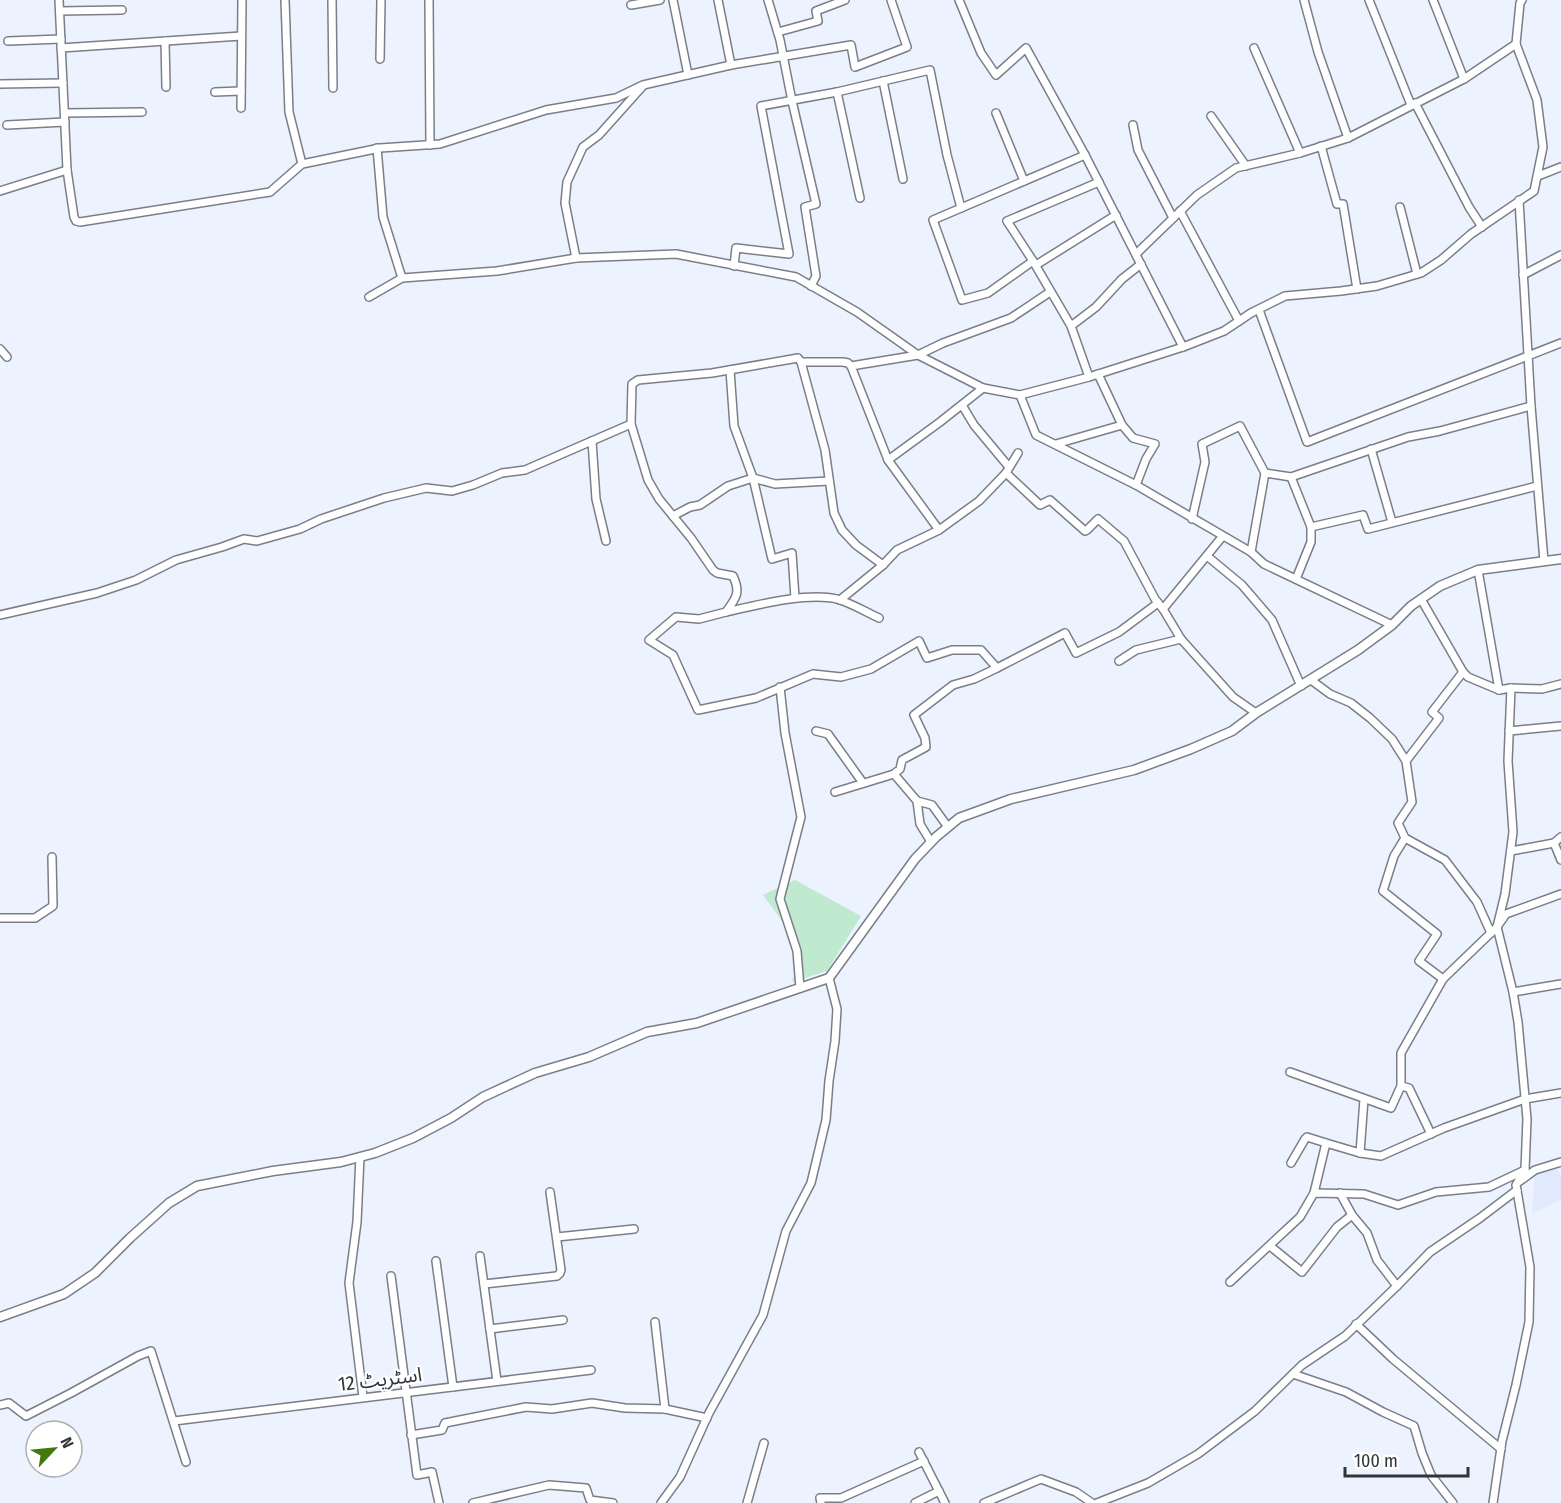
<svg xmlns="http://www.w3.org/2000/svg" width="1561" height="1503" font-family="'Fira Sans Condensed','Noto Sans Arabic',sans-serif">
<rect width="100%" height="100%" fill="#edf3fe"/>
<!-- built -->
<polygon fill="#e0eafc" points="1555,1162 1561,1177 1561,1200 1532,1213 1535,1168"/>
<!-- green -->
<polygon fill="#bfeacf" points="795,880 861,916 827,971 792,982 802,948 763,895"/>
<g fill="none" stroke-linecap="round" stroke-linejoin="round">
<!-- minor casing -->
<g stroke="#797f88" stroke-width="10">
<g id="minor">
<polyline points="59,0 67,170 74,217 76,221 80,222 270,192 302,164 380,148 440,144 546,110 616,98 643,85 731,65"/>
<polyline points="285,0 289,112 302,164"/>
<polyline points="332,0 333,88"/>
<polyline points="429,0 430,145"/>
<polyline points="673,0 688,75"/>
<polyline points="718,0 731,65 851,45 855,67 907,47 891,0"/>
<polyline points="768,0 780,40 792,101 816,204 805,207 816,276 811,286"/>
<polyline points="959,0 981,53 996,75 1026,48 1085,155 1183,347"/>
<polyline points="1304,0 1318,52 1348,138"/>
<polyline points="1369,0 1411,105"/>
<polyline points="1433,0 1464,79"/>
<polyline points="631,5 660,0"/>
<polyline points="60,11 122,10"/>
<polyline points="778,32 818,21 816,11 845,0"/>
<polyline points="8,41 61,39"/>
<polyline points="165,41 166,87"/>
<polyline points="61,48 241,36"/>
<polyline points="1254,48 1300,153"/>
<polyline points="380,59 381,0"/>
<polyline points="883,81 903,179"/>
<polyline points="0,84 63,83"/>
<polyline points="215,92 241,91"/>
<polyline points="837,92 860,198"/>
<polyline points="1415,103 1469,207 1482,227"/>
<polyline points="241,108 242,0"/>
<polyline points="65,113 142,112"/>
<polyline points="996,113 1024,181"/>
<polyline points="1211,116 1246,166"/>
<polyline points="7,125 65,122"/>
<polyline points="1133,125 1138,150 1173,218"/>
<polyline points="1321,146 1337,204 1343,204 1357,289"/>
<polyline points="377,148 383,217 402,278"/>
<polyline points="1085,155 933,220 962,300 988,293 1033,261 1071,326 1089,377"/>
<polyline points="1538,176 1561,167"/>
<polyline points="0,191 67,170"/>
<polyline points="1519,200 1531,406 1544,561"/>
<polyline points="1400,207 1417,274"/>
<polyline points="1180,211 1239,321"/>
<polyline points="1136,254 1197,195 1236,168 1300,153 1348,138 1464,79 1516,44"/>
<polyline points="576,258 565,203 567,182 583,147 599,135 642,87"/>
<polyline points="1033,261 1007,221 1099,182"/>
<polyline points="1036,265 1116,215"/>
<polyline points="734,266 736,248 789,254 761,106 837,92 930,70 947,155 961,208"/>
<polyline points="1523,275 1561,255"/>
<polyline points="369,297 402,278 497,271 576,258 676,254 796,277 857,312 918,355 983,388 1020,395 1089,377 1183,347 1224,331 1251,313 1285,296 1341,291 1377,286 1421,273 1441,260 1471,234 1534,191 1543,147 1537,100 1516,44 1520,3 1522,0"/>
<polyline points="1259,310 1307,442 1561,343"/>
<polyline points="1071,326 1096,307 1122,279 1141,264"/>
<polyline points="0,349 7,357"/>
<polyline points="801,362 843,362 848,363 851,366 918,355 943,343 1011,318 1050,292"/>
<polyline points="851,366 888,460 939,530"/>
<polyline points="730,370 734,426 753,478 772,559 792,553 795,598"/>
<polyline points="1098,374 1122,425"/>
<polyline points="1020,395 1036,435 1136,485 1251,552 1264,564 1392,625"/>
<polyline points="962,405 974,425 1009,467"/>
<path d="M631,424L648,480L659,499L691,538L713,570L717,573L733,576C741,593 736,598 726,612C757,605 807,592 837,599C851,603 866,612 879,618"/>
<polyline points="592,441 596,499 606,541"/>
<polyline points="1056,444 1122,425 1133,438 1155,444 1146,459 1136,485"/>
<polyline points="1371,449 1392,522"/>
<polyline points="888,460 940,422 983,388"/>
<polyline points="1006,473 1040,505 1050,500 1085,531 1087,530 1098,519 1124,541 1155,599 1163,609 1181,639 1233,697 1256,713"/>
<polyline points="1291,477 1311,527 1311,542 1296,579"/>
<polyline points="673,516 690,507 700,505 728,486 753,478 775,484 829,481"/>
<polyline points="1192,519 1205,462 1202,444 1240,426 1265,473 1291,477 1408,437 1440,431 1531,406"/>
<polyline points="1311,527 1363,515 1368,529 1537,486"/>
<polyline points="1251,552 1265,473"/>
<polyline points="1207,556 1242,585 1272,620 1301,686"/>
<polyline points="1478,570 1499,690 1511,688 1508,761 1513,832 1505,894 1497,927 1513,992 1518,1022 1527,1119 1525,1170 1516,1185 1530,1267 1529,1322 1516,1385 1502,1441 1493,1503"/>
<polyline points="1421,599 1463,672 1468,677 1499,690"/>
<polyline points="840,600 883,565 897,550 939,530 979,501 1006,473 1018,453"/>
<polyline points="1163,609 1222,537"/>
<polyline points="726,612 699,619 676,617 649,640 673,655 698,710 756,698 813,674 841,677 871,669 919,641 927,658 952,650 981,650 997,668 1065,633 1076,653 1119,632 1158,603"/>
<polyline points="0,615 97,593 136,580 176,560 222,547 244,539 257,541 300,529 321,519 384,498 426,488 452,491 473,485 502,473 525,470 631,424 632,384 638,380 712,373 798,358 801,362 825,450 834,513 842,530 856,545 883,565"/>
<polyline points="1119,661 1136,650 1181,639"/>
<polyline points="1311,680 1330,694 1351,703 1370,718 1392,739 1406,761 1412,802 1398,823 1405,838 1394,856 1383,891 1437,934 1419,961 1443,979 1497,927 1506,914 1561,894"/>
<polyline points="780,687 785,733 801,817 780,899 797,951 800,988"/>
<polyline points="1511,688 1542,689 1561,684"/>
<polyline points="816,731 828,734 863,783"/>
<polyline points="1509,731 1561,726"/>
<polyline points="1406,761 1439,718 1432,712 1463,672"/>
<polyline points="894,774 900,769 902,760 926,747 925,738 914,715 953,685 974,679 997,668"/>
<polyline points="835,792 894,774 917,801 932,805 948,827"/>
<polyline points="917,801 920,824 931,842"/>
<polyline points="1405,838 1445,860 1477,902 1491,933"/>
<polyline points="1554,843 1561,860"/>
<polyline points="1511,851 1554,843 1561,837"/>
<polyline points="0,918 35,918 53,906 52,857"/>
<polyline points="1513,992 1561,984"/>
<polyline points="1290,1072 1391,1108 1401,1086 1401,1053 1443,979"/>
<polyline points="1401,1086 1409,1088 1431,1134"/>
<polyline points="1360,1153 1364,1099"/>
<polyline points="360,1157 357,1222 349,1283 363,1397"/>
<polyline points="1291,1163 1305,1139 1307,1137 1326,1143"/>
<polyline points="1520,1181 1535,1170 1561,1162"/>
<polyline points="1314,1193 1326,1143 1360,1153 1381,1156 1444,1128 1525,1099 1561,1093"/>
<polyline points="557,1237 634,1229"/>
<polyline points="1270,1246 1302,1272 1337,1227 1352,1215"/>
<polyline points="480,1256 497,1381"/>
<polyline points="436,1261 453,1387"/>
<polyline points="391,1276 417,1475 432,1472 439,1503"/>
<polyline points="1230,1282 1300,1217 1314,1193 1364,1194 1398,1205 1436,1192 1489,1187 1525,1170"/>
<polyline points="484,1284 557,1276 560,1273 561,1270 550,1192"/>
<polyline points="1397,1286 1430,1252 1480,1218 1517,1190"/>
<polyline points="655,1322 665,1409"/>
<polyline points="1356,1324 1393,1359 1501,1449"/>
<polyline points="490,1329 563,1320"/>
<polyline points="1293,1374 1346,1392 1383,1412 1414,1426 1422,1453 1431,1475 1453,1503"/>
<polyline points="0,1405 9,1403 26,1416 71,1393 138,1356 151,1351 186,1462"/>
<polyline points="174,1421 591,1370"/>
<polyline points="411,1435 442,1430 445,1423 526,1407 552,1409 592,1403 625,1408 665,1409 707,1418"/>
<polyline points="919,1452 945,1503"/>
<polyline points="473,1503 549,1485 586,1488 590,1500 613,1503"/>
<polyline points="661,1503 680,1477 709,1413 763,1315 786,1231 811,1183 826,1120 829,1081 835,1041 837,1009 829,978"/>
<polyline points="747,1503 764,1443"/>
<polyline points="821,1503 820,1498 841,1498 924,1461"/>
<polyline points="915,1503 939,1491"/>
<polyline points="984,1503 1041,1479 1076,1492 1092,1503"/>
<polyline points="1097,1503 1148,1483 1198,1454 1255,1411 1302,1365 1345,1336 1397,1286 1377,1260 1367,1233 1352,1215 1340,1193"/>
</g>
</g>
<!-- tertiary casing -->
<g stroke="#797f88" stroke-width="11">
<polyline id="tertiary" points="0,1317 64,1294 95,1273 130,1238 169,1203 197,1186 273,1171 341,1162 375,1153 413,1138 451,1118 483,1097 535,1073 589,1057 647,1032 697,1023 829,978 915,859 936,837 959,818 1011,799 1134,770 1191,749 1232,731 1256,713 1358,650 1392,625 1411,606 1440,586 1478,570 1561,559"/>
</g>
<!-- minor -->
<use href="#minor" stroke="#fff" stroke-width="7"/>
<!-- tertiary -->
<use href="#tertiary" stroke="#fff" stroke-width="8"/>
</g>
<g text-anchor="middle" stroke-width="4.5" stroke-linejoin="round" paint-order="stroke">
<!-- street labels -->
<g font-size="20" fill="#323438" stroke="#fff">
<text transform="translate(380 1379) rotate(-7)" y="7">اسٹریٹ 12</text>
</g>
</g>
<!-- north arrow -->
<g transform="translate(54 1449) rotate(64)"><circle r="28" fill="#ffffff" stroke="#adaeaf" stroke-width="1.5"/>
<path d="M0-4.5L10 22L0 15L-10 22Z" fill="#41790d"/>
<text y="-9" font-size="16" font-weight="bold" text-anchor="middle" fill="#323438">N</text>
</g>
<!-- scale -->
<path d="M1345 1467v9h123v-9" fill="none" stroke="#323438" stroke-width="3"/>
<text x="1354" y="1467" font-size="18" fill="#323438" stroke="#ffffff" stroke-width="4.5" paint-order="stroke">100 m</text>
</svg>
